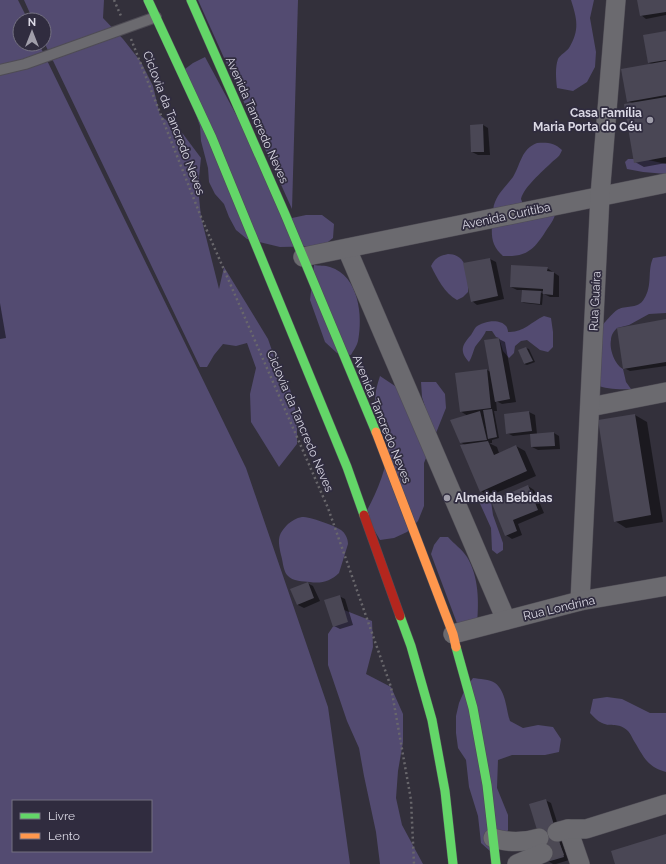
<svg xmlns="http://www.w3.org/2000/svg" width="666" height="864" font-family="Raleway,sans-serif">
<rect width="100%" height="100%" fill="#33303b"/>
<!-- forest -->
<g fill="#534b71" fill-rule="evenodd">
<path d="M0,0H18L28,20H20V44H39L246,468L328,707L350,864H0ZM13,801H151V851H13Z"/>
<polygon points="24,0 104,0 103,18 123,39 141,62 153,86 160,115 183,134 201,158 198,187 201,217 219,289 224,267 268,339 277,365 290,389 297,416 297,444 279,467 251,422 250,394 256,368 247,343 236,346 223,344 214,355 207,367 200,367 44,42 44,20 33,20"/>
<polygon points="198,0 298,0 292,209"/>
<path d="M571,0H594L590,18L596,52L595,67L587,82L573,91L557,88C556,79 555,67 558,59C560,55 566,52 569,48C580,30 577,19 571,0Z"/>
<polygon points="205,57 292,218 306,215 322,215 334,224 333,238 323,246 280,247 247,239 236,230 229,217 224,204 215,194 209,182 208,168 201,141 200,126 181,72 193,63"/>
<path d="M537,143C547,142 555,143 562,150C560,156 557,158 552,162C542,172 524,187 521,199L524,207L555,215C553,222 548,227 544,234C532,252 524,257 503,256C490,245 491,233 493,217C493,212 493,206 495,202C499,192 507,185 513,177C521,164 521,149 537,143Z"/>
<polygon points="628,159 644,159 666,164 666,174 643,172 627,169 625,162"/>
<path d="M448,254C468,254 468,276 468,292L463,297L457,300C445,294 437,278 431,266C435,258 439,256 448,254Z"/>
<path d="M666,256V313L649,314L629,325L617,328C614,331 611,335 611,340C609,349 615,365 623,369L626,382L631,389C620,390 606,389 596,385C597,376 597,334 600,329C602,325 615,310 619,309C628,305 638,309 644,299C653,285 647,271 653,258Z"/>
<path d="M314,265C319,266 325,265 330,267C359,276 363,316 358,341C357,346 353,351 351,355L337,353L325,342L310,300Z"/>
<path d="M544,316L551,318L553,332V347L548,352L540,350L527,340L521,341L515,346L514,353L509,358L503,351L499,338L496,337L492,331H486C483,338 479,341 475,347C473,352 472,357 469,362C459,351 462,345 471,335C473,332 474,329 476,327C483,321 500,318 506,326C507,327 508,330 508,332C523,333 531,322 544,316Z"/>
<path d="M380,376L401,390L426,410L422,397L421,382H436L445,394L446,408L424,463V506L418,521L407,532L394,538L380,540L365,514C378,490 392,459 387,432C386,426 382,423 380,418C372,404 375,391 380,376Z"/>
<polygon points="486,495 491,501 493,515 503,543 503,550 497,554 492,550 491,528 477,497"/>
<path d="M302,517C311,517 333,525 341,530C345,533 348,538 348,544L339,573C331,581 321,584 310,582C303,581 293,582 287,575C283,570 283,561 281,555C278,540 277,535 288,524C292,521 296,518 302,517Z"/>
<path d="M440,537H448C454,544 462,549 467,557C479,577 479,602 477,624L458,626L431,554L434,545Z"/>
<polygon points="344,610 372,621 373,647 366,674 391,687 403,714 403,742 398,771 396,798 402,825 423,864 380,864 376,832 364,776 359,748 347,721 328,665 328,634"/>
<path d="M473,678C479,679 490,679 495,683C506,691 506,709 510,721L523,728L538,725L553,727L561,739L559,752L545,755H512L498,760L497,788L508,815V830L502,845L491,852L481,843L478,816L469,787L466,760L458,748L456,733V716L459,703L465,689Z"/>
<path d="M607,697L622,699L650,713H666V772C647,767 644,757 634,741C632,738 631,734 628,731C617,721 612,728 602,723C597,721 594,717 590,713L593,699Z"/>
</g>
<!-- shadow -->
<g fill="#0007">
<polygon points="638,0 666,0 666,15 646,19 641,15"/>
<polygon points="666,32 666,163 644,167 635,162 632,103 628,101 652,64 649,63"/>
<polygon points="483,125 488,128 490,155 478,155 472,152"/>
<polygon points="490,259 496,262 504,299 477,305 472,301"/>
<polygon points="547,268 559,276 559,297 550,297 544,294 544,291 539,291 543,294 542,305 524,303 522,302 523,290 517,290 511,287"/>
<polygon points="0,303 6,338 0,339"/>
<polygon points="666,320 666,366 630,371 624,368"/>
<polygon points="499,339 505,342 516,402 502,404 496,401 497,411 494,411 499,438 492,440 492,443 489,443 497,447 499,453 516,446 525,451 536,476 489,496 481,491 465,445 460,442 468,416 460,411 487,370 491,372"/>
<polygon points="526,348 529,349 535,362 527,365 524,364 519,351"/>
<polygon points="529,412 535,415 537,434 554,433 559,436 560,449 538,450 532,447 531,434 513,436 507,433"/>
<polygon points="635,415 647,422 663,522 626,528 615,521"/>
<polygon points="528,486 534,490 544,513 518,524 522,535 512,539 506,535 492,501"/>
<polygon points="307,583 313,586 320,601 304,608 298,605 291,590"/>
<polygon points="339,596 345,599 353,625 340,629 334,626"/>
<polygon points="545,800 551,803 569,860 556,864 553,864 548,861"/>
</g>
<!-- building -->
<g fill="#4a4755">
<polygon points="637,0 666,0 666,12 640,16"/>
<polygon points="666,31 666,60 648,63 643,35"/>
<polygon points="666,61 666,95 627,102 621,69"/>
<polygon points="666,97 666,157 634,163 624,104"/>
<polygon points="483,124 484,152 471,152 470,125"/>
<polygon points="490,258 498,296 471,302 463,263"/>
<polygon points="511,265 548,267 547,271 554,272 553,295 543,294 543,289 510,287"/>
<polygon points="522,290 541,291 540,304 521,302"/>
<polygon points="666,319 666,362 623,369 617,328"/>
<polygon points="499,338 510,399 495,402 484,340"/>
<polygon points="526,347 533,361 524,364 518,350"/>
<polygon points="487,369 491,408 460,412 455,373"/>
<polygon points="492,409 497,437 488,439 483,410"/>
<polygon points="480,411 487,440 460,443 450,420"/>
<polygon points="529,411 532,431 506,434 504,414"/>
<polygon points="635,414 651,515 614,522 598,420"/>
<polygon points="554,432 555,446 531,447 530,434"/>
<polygon points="488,441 494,455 516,445 527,471 480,492 460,445"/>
<polygon points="528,485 538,510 513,520 517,531 505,536 491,501"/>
<polygon points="308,582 314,598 297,605 290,589"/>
<polygon points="340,595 348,622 333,627 324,600"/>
<polygon points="546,799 564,857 547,862 529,804"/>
<polygon points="666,834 666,864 615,864 611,851"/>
</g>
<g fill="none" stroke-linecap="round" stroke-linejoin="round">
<!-- street-tunnel -->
<polyline stroke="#4c4954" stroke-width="19" stroke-dasharray="19 10" stroke-linecap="butt" points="543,853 561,846"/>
<!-- lane casing -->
<g stroke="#4f4c55" stroke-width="12">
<polyline id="lane" points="0,70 25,64 156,17"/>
</g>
<!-- street casing -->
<g stroke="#4f4c55" stroke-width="20">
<g id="street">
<polyline points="347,249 506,620"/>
<polyline points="303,257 666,183"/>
<polyline points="590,407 666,392"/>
<polyline points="580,601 600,196 616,0"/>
<polyline points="453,634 580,601 666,586"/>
<polyline points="568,829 580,864"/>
<polyline points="557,832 568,829 586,829 666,804"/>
<path d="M493,838C509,843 523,843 539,838"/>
<polyline points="517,864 543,853"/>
</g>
</g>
<!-- fast casing -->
<g stroke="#4f4c55" stroke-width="10">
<g id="fast">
<polyline points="148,0 212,138 347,467 364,515"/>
<polyline points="191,0 285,214 376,432"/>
<polyline points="400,616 411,646 432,720 445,791 453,864"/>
<polyline points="456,647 473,708 487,785 496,864"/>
</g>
</g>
<!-- slow casing -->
<g stroke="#4f4c55" stroke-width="10">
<polyline id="slow" points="376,432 453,634 456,647"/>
</g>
<!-- jam casing -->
<g stroke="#4f4c55" stroke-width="10">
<polyline id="jam" points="364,515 400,616"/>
</g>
<!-- path -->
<g stroke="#69676c" stroke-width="2.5" stroke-dasharray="2 3" stroke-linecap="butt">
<polyline points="114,0 121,16"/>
<polyline points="131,39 201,217 328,508 391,687 411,800 414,864"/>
</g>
<!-- lane -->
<use href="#lane" stroke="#6b6a6f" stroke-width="10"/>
<!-- street -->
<use href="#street" stroke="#6b6a6f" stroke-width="19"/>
<!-- fast -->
<use href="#fast" stroke="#63d668" stroke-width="9"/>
<!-- slow -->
<use href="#slow" stroke="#ff974d" stroke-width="9"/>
<!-- jam -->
<use href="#jam" stroke="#b3261e" stroke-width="9"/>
</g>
<!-- markers -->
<g fill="#a09eaa" stroke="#302c3f" stroke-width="1.5">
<circle cx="650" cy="120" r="4"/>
<circle cx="447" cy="498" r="4"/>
</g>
<g text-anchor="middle" stroke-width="3.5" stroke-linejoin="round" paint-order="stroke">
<!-- poi labels -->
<g font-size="12" font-weight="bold" fill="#dbd9e5" stroke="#302c3f" text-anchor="end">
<text x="642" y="117">Casa Família<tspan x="642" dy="14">Maria Porta do Céu</tspan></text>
<text x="455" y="502" text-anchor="start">Almeida Bebidas</text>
</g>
<!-- street labels -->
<g font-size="12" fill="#dbd9e5" stroke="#302c3f">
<text transform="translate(257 120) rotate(66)" y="4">Avenida Tancredo Neves</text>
<text transform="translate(174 123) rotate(69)" y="4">Ciclovia da Tancredo Neves</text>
<text transform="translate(506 216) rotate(-12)" y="4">Avenida Curitiba</text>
<text transform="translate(595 301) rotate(-87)" y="4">Rua Guaíra</text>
<text transform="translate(382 419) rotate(68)" y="4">Avenida Tancredo Neves</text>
<text transform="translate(300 421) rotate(67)" y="4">Ciclovia da Tancredo Neves</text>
<text transform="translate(559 608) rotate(-13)" y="4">Rua Londrina</text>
</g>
</g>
<!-- legend -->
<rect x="12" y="800" width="140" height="52" fill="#302c3f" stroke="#747181"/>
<rect x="20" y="813" width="20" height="6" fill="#63d668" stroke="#747181"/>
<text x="48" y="820" font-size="12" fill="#dbd9e5">Livre</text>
<rect x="20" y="833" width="20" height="6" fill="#ff974d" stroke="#747181"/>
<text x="48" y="840" font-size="12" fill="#dbd9e5">Lento</text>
<!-- north arrow -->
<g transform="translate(32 32)"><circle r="19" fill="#302c3f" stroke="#747181"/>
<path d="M0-3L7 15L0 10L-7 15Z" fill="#a09eaa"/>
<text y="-6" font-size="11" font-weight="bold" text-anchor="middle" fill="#dbd9e5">N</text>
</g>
</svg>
